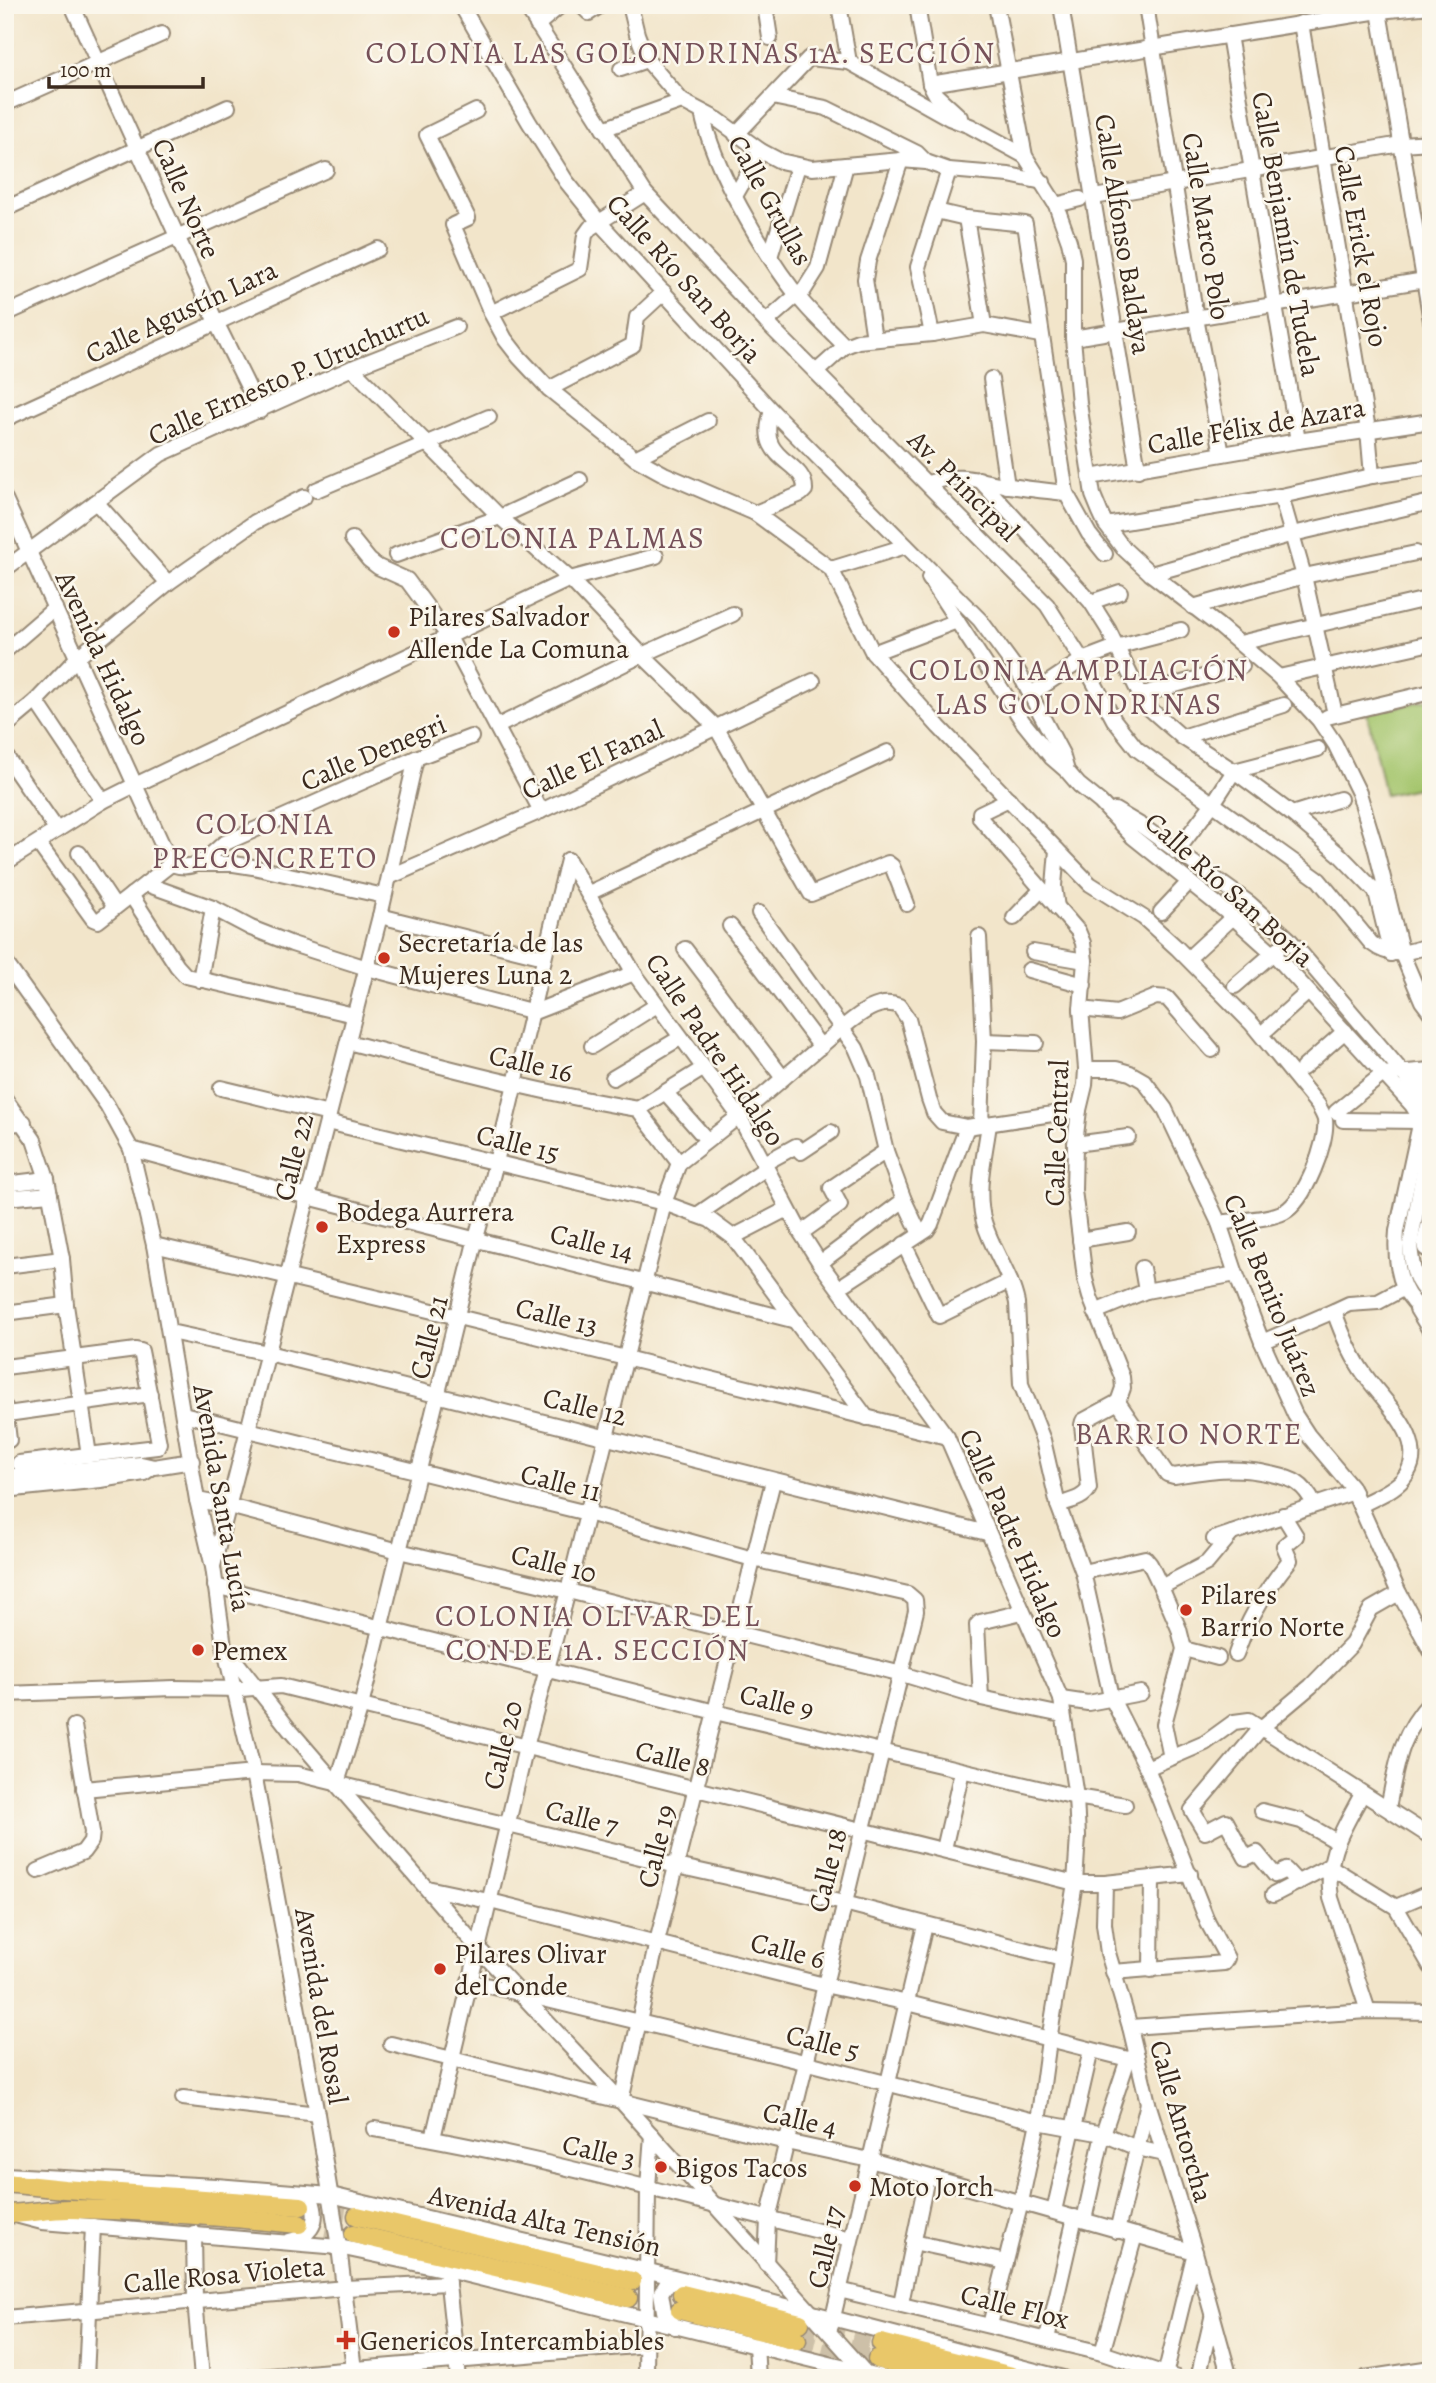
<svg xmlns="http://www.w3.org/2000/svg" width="1436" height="2383" font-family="Alegreya,serif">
<rect width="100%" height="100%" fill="#fbf7ec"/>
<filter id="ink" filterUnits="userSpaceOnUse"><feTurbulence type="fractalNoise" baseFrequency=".0143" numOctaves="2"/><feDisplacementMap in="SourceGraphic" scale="14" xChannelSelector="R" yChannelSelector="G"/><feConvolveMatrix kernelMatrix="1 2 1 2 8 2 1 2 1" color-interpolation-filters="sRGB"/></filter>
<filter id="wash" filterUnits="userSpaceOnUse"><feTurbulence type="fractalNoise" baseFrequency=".00686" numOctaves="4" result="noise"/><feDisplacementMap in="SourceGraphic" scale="28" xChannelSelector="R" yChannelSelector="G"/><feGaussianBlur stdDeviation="1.57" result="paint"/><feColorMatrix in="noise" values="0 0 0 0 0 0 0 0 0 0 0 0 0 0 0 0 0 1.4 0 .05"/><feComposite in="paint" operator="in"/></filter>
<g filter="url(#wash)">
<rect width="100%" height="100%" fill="#f2e5ca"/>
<!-- green -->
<polygon fill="#a6c66e" stroke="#707846" stroke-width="2" points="1431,699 1431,785 1385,795 1367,713"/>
</g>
<g filter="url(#ink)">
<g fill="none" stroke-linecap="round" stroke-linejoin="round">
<!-- major-tunnel -->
<g stroke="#cdc0a8" stroke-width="18" stroke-dasharray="18 9" stroke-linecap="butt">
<polyline points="301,2206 357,2216"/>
<polyline points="299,2224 354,2234"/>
<polyline points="800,2323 881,2343"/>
<polyline points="797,2340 877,2359"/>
</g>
<!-- minor casing -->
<g stroke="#968874" stroke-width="18">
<g id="minor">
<polyline points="72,5 216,322 260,411"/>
<path d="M461,5L529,122L566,181L599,222L772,411L980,620L1019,673L1062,754L1067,771L1079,785L1100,802L1133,837L1233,917L1273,953L1412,1105L1417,1113L1419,1129L1397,1231C1395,1253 1397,1284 1413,1301C1417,1307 1425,1311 1431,1315"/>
<path d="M525,5L645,193L766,322L1047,605L1082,660L1114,720L1137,749L1319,880L1371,943C1393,960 1407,952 1431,945"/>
<polyline points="581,5 589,13 601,5"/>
<polyline points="630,5 637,34 647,60 682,101 718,120 761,151 780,161 812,168 901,160 926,162 949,170 1009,175 1043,182"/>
<polyline points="765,5 770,38"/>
<polyline points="839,5 849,62"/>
<polyline points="917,5 930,84 936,95 960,117"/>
<polyline points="996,5 1025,156 1056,205 1069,241 1073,259 1073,338 1079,403 1093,495 1100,512 1106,525 1123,548 1151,574 1219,626 1279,677 1319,720 1335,744 1359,793 1375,846 1402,954 1422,1001 1431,1013"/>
<polyline points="1061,5 1138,470"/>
<polyline points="1146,5 1196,318 1222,454"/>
<polyline points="1379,11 1431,321"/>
<polyline points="1301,23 1368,430 1372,476"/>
<polyline points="537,25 561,5"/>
<polyline points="1229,35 1298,441"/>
<polyline points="621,69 647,60"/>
<polyline points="930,84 1379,11 1431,6"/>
<polyline points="772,97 826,108 917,153 925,161"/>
<polyline points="5,104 162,34"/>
<path d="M476,111L427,135L468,218L453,225L491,313L505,339L519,357L549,389L635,458L664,474L755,513L831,569L873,653L939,727L1090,884L1144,918L1177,948L1252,1024L1318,1105C1320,1109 1324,1115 1325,1120C1328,1142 1305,1201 1284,1212C1268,1220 1237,1220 1219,1223"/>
<path d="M702,112C712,166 762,250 796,294C810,313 829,329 845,346L816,372"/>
<polyline points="603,129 682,101"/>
<polyline points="736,135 809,58 849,62 949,118 970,126 1025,156"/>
<polyline points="735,196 761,151"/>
<polyline points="1094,197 1401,144 1431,142"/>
<polyline points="1056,205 1080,199"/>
<polyline points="5,209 228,107"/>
<polyline points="936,211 966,218 1025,224 1066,493 1089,534 1105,554"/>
<polyline points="966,218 984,325"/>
<polyline points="770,257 798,166"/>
<polyline points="799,298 818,268 846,165"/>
<polyline points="491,313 580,269 585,235 590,228 645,193"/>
<polyline points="5,314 326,170"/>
<polyline points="766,322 797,295"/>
<polyline points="932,334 918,267 949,170"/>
<polyline points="1073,338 1431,279"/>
<polyline points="874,339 865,279 868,261 901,160"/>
<polyline points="845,346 858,341 932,334 984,325 1040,335"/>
<polyline points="352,368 500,517 570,579 642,655 716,727 811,894 888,863 892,866 907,904"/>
<polyline points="991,379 1007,486"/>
<polyline points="549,389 633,345 637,317 664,292"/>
<polyline points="5,419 378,249"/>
<polyline points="635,458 708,421"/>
<polyline points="1090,477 1298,441 1431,421"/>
<polyline points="979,479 1091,602 1108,629 1140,695 1150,709 1182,737 1234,771 1292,814 1340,855 1376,892 1391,954"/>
<path d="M928,483C964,472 976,481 1010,486C1028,489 1047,491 1066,493"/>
<polyline points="316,490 489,417"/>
<polyline points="1281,496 1304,576 1335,714"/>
<path d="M5,499L171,864C195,872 206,859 223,844L416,758L471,737"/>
<polyline points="96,502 168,583"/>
<path d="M755,513L801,494L805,490C806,459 754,463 772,411"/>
<polyline points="1106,525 1281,496 1372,476 1431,467"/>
<polyline points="352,539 369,560 378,567 407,580 449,637 541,811"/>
<polyline points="396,555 500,517 580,480"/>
<polyline points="5,569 161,454 352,368 456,327"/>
<polyline points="831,569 906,546"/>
<polyline points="1151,574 1293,534 1431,502"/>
<polyline points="929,578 1023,722 1052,758 1067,771"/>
<polyline points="1091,602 1120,592"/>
<polyline points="1193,607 1304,576 1416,553"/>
<polyline points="1240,643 1431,598"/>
<polyline points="5,651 55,608"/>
<polyline points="873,653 957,621"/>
<polyline points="1279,677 1431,643"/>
<polyline points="1031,694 1082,660 1116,647 1181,630"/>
<polyline points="1140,695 1242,666"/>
<polyline points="36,701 103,801"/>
<polyline points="1327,717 1431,692"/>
<polyline points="498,726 642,655 733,614"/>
<polyline points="5,727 36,701 78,657 168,583 255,522 304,497"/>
<polyline points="1182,737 1284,705"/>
<polyline points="5,755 57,830"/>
<polyline points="1009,799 980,813 980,818 1078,931 1083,943 1085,961 1081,1009 1086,1069 1085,1085 1079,1110 1075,1144 1074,1190 1085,1279 1090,1297 1122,1377 1123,1388 1118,1402"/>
<path d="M1115,810L1142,826L1249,903L1289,939L1403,1073L1427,1109L1431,1121L1430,1136L1410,1245C1412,1265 1414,1284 1431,1296"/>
<polyline points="1292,814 1340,799"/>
<polyline points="38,843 93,919 98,921 171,864"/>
<polyline points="1057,850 1054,886 1057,908"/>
<polyline points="1176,852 1214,802 1234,771 1318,749"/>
<polyline points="79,853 115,907"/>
<polyline points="568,860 634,973 739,1116 801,1233 820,1263 947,1437 1061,1699 1076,1797 1078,1836 1075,1883 1049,2040 1038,2122 1021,2202 990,2325"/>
<polyline points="5,863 103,801 135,785 570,579 656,556"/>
<polyline points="200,864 234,864 253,867 384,896"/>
<polyline points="389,877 541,811 813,681"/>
<polyline points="146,884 213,908 251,928 292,944 367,968 534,1012 634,973"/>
<polyline points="589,893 888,752"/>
<polyline points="131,895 177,966 186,976 354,1015"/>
<polyline points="1161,912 1189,882"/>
<polyline points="759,913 856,1048 868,1076 886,1151 904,1200 920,1234"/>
<polyline points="380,916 544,957"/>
<polyline points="1014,918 1041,890"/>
<polyline points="730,926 821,1047"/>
<polyline points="979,937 984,1041 981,1125"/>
<polyline points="685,949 783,1078"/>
<polyline points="1033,952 1085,961"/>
<polyline points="1194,953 1233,917"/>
<polyline points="5,962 107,1105 131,1149 154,1245 197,1500 213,1567 224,1646 254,1773 317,2114 339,2247 355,2378"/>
<polyline points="1029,970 1084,985"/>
<polyline points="200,980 213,908"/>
<polyline points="1235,986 1279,948"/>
<polyline points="1081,1009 1117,1013 1156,997 1167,998 1212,1050"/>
<polyline points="1267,1029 1308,992"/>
<polyline points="984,1041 1036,1043"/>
<path d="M348,1042C444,1067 540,1093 638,1109L679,1163"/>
<polyline points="592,1046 657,1005"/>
<polyline points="1303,1068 1345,1031"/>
<polyline points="1086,1069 1116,1069 1130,1073 1144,1081 1165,1109 1219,1223 1236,1274 1262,1342 1295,1415 1308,1435 1351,1486 1399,1593 1431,1651"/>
<polyline points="1412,1073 1431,1092"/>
<polyline points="613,1078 680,1038"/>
<polyline points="221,1088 329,1114"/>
<polyline points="666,1093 707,1140"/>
<polyline points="5,1099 34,1140 47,1179 62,1259 66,1305 89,1455"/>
<polyline points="638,1109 704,1068"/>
<polyline points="1336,1112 1383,1074 1431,1070"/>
<polyline points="1343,1120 1419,1121"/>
<polyline points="327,1122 664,1203 710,1220 733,1237 867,1418"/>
<path d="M989,1124C985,1155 975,1190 984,1222C992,1250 1011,1274 1017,1303L1021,1384L1043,1440L1058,1505L1083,1572L1111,1697L1147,1768L1208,1923L1227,1958L1224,1963L1113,1972"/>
<polyline points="5,1125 24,1122"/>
<polyline points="1075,1144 1128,1137"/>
<polyline points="131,1149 308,1197 796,1321"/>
<polyline points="763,1164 796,1146 801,1152 831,1132"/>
<polyline points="5,1184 47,1179"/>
<polyline points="5,1198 50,1194"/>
<polyline points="697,1215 766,1168"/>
<polyline points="1431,1216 1424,1243 1425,1248 1431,1252"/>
<polyline points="801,1233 840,1205 831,1188 886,1151"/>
<polyline points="733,1237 787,1209"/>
<polyline points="1080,1240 1128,1232"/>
<polyline points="904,1244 939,1316 1010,1281"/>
<polyline points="154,1245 458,1317 947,1437"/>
<polyline points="820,1263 904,1200"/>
<polyline points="5,1266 62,1259"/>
<polyline points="1142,1268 1146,1291"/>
<polyline points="846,1283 927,1230 931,1224 967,1127"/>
<polyline points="1417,1309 1431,1332"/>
<path d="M1334,1311C1342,1334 1351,1356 1365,1375C1384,1403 1433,1443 1403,1479C1393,1491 1374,1498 1361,1505"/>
<polyline points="1095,1312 1146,1291 1236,1274"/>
<polyline points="5,1313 66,1305"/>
<polyline points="170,1332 268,1353 987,1533"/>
<polyline points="1262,1342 1334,1311 1349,1304 1378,1302 1404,1288"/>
<polyline points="5,1367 136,1350 141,1351 159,1443 157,1447 19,1463"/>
<path d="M1118,1402L1167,1474L1174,1476C1210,1470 1234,1466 1271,1474C1280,1476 1290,1478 1297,1483C1305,1488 1310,1496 1314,1504"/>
<polyline points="5,1407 9,1440"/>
<polyline points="7,1414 150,1394"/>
<polyline points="183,1414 587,1513 753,1559 908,1594 915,1600 916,1611 768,2219 766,2264"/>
<polyline points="5,1477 141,1464 154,1467 192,1461"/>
<polyline points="5,1490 101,1480 144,1473 150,1469"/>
<polyline points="197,1500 229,1506 399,1551 568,1591 902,1674 981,1698 1062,1715"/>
<path d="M1058,1505C1069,1501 1084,1499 1089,1488L1082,1425L1083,1421L1118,1402"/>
<polyline points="1214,1539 1354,1492"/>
<polyline points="213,1566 380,916 416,758"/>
<polyline points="1083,1572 1145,1558 1150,1564 1161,1587 1207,1563 1232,1533"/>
<polyline points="215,1586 715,1712 1076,1797 1125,1805"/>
<polyline points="1161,1587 1179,1629 1184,1649 1164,1724 1171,1758"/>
<polyline points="1184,1649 1218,1658"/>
<polyline points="227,1650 289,1729 477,1947 621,2101 870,2378"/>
<path d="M1236,1654C1248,1618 1266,1589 1290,1560L1284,1546L1296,1536L1283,1515"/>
<polyline points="5,1694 174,1688 241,1689 281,1686 1075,1883 1105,1883 1190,1874"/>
<polyline points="981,1698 977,1625 980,1622 1022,1612"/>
<polyline points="1061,1699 1088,1703 1141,1693"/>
<polyline points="1147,1768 1205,1743 1234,1722 1249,1720 1431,1837"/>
<path d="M337,1783L361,1706L476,1238C511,1113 536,986 568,860"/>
<polyline points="84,1789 254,1773 298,1774 677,1866 844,1903 1062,1959"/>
<path d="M1362,1794C1343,1830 1324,1856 1331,1898L1368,2011"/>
<path d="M1388,1808C1397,1764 1399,1736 1431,1701"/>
<polyline points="1262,1811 1301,1821 1336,1841"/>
<polyline points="944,1849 962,1771"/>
<polyline points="38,1871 83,1852 91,1841 92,1832 74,1726"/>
<polyline points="1105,1883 1104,1924 1108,1953 1130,2027 1148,2103 1195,2252 1228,2371"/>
<polyline points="1298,1883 1286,1870 1275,1875 1257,1853 1246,1858 1226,1821 1205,1832 1192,1810 1261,1728 1311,1686 1352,1644 1371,1609 1399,1593"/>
<polyline points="427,1888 498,1903 824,1985 908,2003 1128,2059 1137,2056"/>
<polyline points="1273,1895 1329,1866 1396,1907 1431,1967"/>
<polyline points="1396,1907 1431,1892"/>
<polyline points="1151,1970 1152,1878"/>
<polyline points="469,1981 796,2060 1038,2122 1103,2134 1137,2148 1164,2154"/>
<polyline points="1130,2027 1368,2011 1431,2012"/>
<polyline points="391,2044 786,2142 870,2160 1195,2252 1165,2375"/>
<polyline points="183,2098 317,2114"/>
<polyline points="621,2101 657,1942 773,1481"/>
<path d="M374,2129C535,2154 693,2201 851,2239"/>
<path d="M433,2138L526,1747L568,1591L664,1203L679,1163L739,1116L842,1028C857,1016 879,997 899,1006L908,1019L929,1099L934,1113L942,1122L967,1127L1079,1110"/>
<polyline points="5,2175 216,2186 331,2195 682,2279 1063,2378"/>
<polyline points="1054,2211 1091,2050"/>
<polyline points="19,2216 42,2222 339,2247 447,2270 886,2378"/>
<polyline points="1084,2220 1103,2134 1128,2059"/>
<polyline points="1117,2231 1148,2103"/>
<polyline points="194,2233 195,2300 202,2378"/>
<path d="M289,2241C309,2237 319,2224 313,2204L302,2193"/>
<polyline points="913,2242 1006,2262"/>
<polyline points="447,2275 458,2378"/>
<polyline points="839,2290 1102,2353 1177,2378"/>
<polyline points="901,2303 927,2177"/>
<polyline points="5,2318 345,2288 448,2283"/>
<polyline points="831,2326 925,1925"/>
<polyline points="675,2327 664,2311 661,2293 666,2285 681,2280"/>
<polyline points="1047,2339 1075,2217"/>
<polyline points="756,2345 758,2378"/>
<polyline points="1102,2353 1135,2235"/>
<polyline points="86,2378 93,2226"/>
<polyline points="247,2378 647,2345"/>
<polyline points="646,2378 648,2187 652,2135"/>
<polyline points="1198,2378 1212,2318"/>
<polyline points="1365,2378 1431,2368"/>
</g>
</g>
<!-- major casing -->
<g stroke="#968874" stroke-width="21">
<g id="major">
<polyline points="5,2183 64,2189 301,2206"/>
<path d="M5,2214C27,2214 48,2209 69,2209C146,2210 222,2217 299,2224"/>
<polyline points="357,2216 632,2281"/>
<polyline points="354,2234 628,2298"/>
<polyline points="682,2294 800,2323"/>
<polyline points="680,2310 797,2340"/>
<polyline points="881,2343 1020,2378"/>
<polyline points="877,2359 950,2378"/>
</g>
</g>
<!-- minor -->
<use href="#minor" stroke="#fff" stroke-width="14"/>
<!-- major -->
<use href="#major" stroke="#e9c769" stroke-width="18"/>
</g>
</g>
<!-- markers -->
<g fill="#c8321e" stroke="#fbf7ec" stroke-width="2.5">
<circle cx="394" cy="632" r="7"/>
<circle cx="384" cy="958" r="7"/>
<circle cx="322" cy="1227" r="7"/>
<circle cx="1186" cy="1610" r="7"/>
<circle cx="198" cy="1650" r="7"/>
<circle cx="440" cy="1969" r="7"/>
<circle cx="661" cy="2167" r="7"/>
<circle cx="855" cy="2186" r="7"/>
<path d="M342.5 2329.5h7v7h7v7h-7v7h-7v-7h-7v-7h7z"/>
</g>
<g text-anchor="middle" stroke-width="5" stroke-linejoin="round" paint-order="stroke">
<!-- street labels -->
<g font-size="28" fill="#3b2a1e" stroke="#fbf7ec">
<text transform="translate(187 198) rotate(66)" y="10">Calle Norte</text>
<text transform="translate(771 200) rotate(61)" y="10">Calle Grullas</text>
<text transform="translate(1207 226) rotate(81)" y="10">Calle Marco Polo</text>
<text transform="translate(1124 234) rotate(81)" y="10">Calle Alfonso Baldaya</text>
<text transform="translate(1287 234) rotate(80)" y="10">Calle Benjamín de Tudela</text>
<text transform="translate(1362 246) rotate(80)" y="10">Calle Erick el Rojo</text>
<text transform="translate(685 278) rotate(48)" y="10">Calle Río San Borja</text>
<text transform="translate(181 311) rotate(-25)" y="10">Calle Agustín Lara</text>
<text transform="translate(288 375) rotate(-24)" y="10">Calle Ernesto P. Uruchurtu</text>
<text transform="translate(1256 425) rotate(-10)" y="10">Calle Félix de Azara</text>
<text transform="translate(964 485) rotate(45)" y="10">Av. Principal</text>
<text transform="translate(104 658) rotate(65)" y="10">Avenida Hidalgo</text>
<text transform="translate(373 752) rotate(-23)" y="10">Calle Denegri</text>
<text transform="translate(592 759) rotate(-25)" y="10">Calle El Fanal</text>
<text transform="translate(1230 889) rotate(42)" y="10">Calle Río San Borja</text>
<text transform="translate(716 1049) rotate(56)" y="10">Calle Padre Hidalgo</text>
<text transform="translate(531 1063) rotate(13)" y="10">Calle 16</text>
<text transform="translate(1056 1133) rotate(-88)" y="10">Calle Central</text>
<text transform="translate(518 1143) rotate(14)" y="10">Calle 15</text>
<text transform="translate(293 1157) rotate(-76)" y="10">Calle 22</text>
<text transform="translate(592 1242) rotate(14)" y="10">Calle 14</text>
<text transform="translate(1273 1295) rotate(68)" y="10">Calle Benito Juárez</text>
<text transform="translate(557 1316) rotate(14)" y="10">Calle 13</text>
<text transform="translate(428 1337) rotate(-76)" y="10">Calle 21</text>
<text transform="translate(585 1406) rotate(14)" y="10">Calle 12</text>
<text transform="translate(561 1482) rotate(14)" y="10">Calle 11</text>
<text transform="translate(223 1498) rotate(80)" y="10">Avenida Santa Lucía</text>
<text transform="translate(1014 1533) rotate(66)" y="10">Calle Padre Hidalgo</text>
<text transform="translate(554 1563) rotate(14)" y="10">Calle 10</text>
<text transform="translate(777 1701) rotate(13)" y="10">Calle 9</text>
<text transform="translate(502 1745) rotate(-76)" y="10">Calle 20</text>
<text transform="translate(673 1758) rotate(14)" y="10">Calle 8</text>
<text transform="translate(582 1817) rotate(14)" y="10">Calle 7</text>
<text transform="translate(656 1846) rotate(-76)" y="10">Calle 19</text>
<text transform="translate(827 1870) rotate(-76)" y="10">Calle 18</text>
<text transform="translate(788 1950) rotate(14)" y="10">Calle 6</text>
<text transform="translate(322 2006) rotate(80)" y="10">Avenida del Rosal</text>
<text transform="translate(823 2042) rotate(14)" y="10">Calle 5</text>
<text transform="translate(800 2119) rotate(13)" y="10">Calle 4</text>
<text transform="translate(1182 2121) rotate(74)" y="10">Calle Antorcha</text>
<text transform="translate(599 2151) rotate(13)" y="10">Calle 3</text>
<text transform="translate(545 2220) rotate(13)" y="10">Avenida Alta Tensión</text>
<text transform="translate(825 2247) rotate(-77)" y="10">Calle 17</text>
<text transform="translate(224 2274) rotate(-5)" y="10">Calle Rosa Violeta</text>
<text transform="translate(1015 2306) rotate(14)" y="10">Calle Flox</text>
</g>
<!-- poi labels -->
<g font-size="28" fill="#3b2a1e" stroke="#fbf7ec" text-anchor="start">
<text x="408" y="626">Pilares Salvador<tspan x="408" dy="32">Allende La Comuna</tspan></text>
<text x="398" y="952">Secretaría de las<tspan x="398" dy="32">Mujeres Luna 2</tspan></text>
<text x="336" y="1221">Bodega Aurrera<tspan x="336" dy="32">Express</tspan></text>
<text x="1200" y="1604">Pilares<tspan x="1200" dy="32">Barrio Norte</tspan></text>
<text x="212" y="1660">Pemex</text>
<text x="454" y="1963">Pilares Olivar<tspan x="454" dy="32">del Conde</tspan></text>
<text x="675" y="2177">Bigos Tacos</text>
<text x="869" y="2196">Moto Jorch</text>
<text x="360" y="2350">Genericos Intercambiables</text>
</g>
<!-- neighbourhood labels -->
<g font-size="30" letter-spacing="2" fill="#765159" stroke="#fbf7ec">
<text x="681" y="63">COLONIA LAS GOLONDRINAS 1A. SECCIÓN</text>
<text x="573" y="548">COLONIA PALMAS</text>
<text x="1079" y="680">COLONIA AMPLIACIÓN<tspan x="1079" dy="34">LAS GOLONDRINAS</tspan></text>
<text x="265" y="834">COLONIA<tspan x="265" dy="34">PRECONCRETO</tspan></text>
<text x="1189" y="1444">BARRIO NORTE</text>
<text x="598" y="1626">COLONIA OLIVAR DEL<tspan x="598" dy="34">CONDE 1A. SECCIÓN</tspan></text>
</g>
</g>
<!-- margin -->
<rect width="1436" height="2383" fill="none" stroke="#fbf7ec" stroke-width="28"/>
<!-- scale -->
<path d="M49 77v10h154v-10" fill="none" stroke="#3b2a1e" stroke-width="3.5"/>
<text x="60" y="77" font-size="21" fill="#3b2a1e" stroke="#fbf7ec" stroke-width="5" paint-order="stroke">100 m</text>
</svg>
